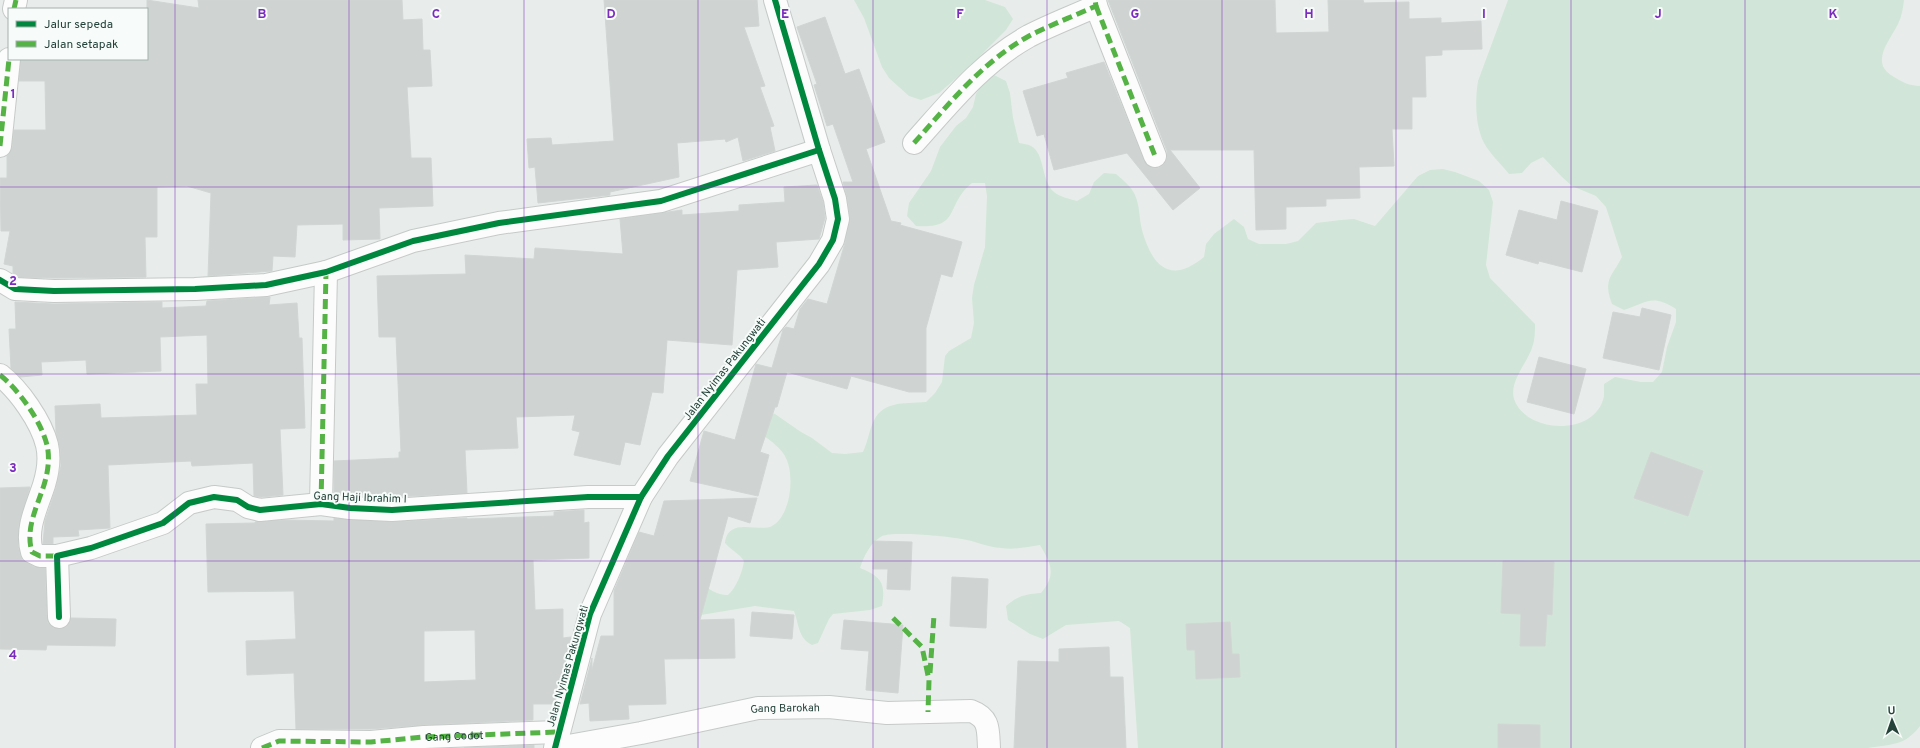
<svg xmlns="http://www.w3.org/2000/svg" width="1920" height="748" font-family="Overpass,sans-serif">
<rect width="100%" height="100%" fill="#e8edeb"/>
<!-- green -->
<g fill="#d1e6d8">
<polygon points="854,0 985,0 1005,7 1013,19 1006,30 968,68 939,93 921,100 909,96 889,78 882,67 864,18"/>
<path d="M1508,0H1904C1903,8 1902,16 1898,24C1889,42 1869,63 1894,77C1902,82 1910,86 1920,86V726C1905,746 1892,744 1868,748H1138L1130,628L1119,621L1066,625L1043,639L1030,634L1008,620L1006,606C1017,596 1026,594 1041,593C1056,575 1052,565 1040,545C1027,547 1014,550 1001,548C987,547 975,541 962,539C948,536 893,531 882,536C870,543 864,556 860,568C881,577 886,582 882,606L870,610L833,614L829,619L818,643L812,645C798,638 799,624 794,611L755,606L683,618L700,582C709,589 716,595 728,595C736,588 743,571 744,561C739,553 731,550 725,543C728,516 760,533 772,526C792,515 796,470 783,453C776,443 762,435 752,427L768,412L775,414L801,432L812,438L832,453L845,454L863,452C868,441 868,435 872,425C881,400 903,404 926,402L935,393L942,382L945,356L949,351L971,338L974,323L972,298L974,285L985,247L987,196L985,183H972C944,206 962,229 916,226L907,216L909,203L931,171L940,147L956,126L966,118L973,107L976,94L983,83L994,75L1006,81L1010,93L1013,118L1019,143C1023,144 1028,144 1031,146C1045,153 1041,181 1054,192C1060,197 1070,199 1077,201L1089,194L1094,182L1104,173L1116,174C1123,180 1131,186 1135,195C1140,206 1139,218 1142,230C1152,266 1170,285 1204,257L1206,244L1214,234L1234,219L1244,227L1248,239L1259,244H1286L1298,241L1316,223L1341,220L1354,219L1375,226L1418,176L1430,170L1443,169L1455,172L1479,181L1489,190L1493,202L1486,265L1490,278L1535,324C1535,332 1535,340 1532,348C1527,363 1509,382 1514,399C1526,434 1596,437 1604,396C1604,393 1604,388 1604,384L1615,377L1641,382H1653L1662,372L1667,347L1676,322V309C1652,294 1648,302 1624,310L1612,304C1603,279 1611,278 1622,257L1606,207L1596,196L1572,186L1562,177L1543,157L1531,163L1522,173L1509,174C1501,164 1490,154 1484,143C1475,125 1475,100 1478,81Z"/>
</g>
<!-- building -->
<g fill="#cfd4d2" stroke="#d1d6d4" fill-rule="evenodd">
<polygon points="147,0 199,8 198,0 402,0 403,20 422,19 423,50 430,50 432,86 407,87 411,158 431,158 433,206 379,208 380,239 343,240 343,224 297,225 295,257 273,256 272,271 208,276 211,193 187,186 157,187 157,237 145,237 146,277 54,278 19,277 13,273 13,266 4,264 10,231 1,231 0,178 7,178 7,156 12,148 14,130 46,130 45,81 19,81 21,59 147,60"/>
<polygon points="604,0 757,0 759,26 744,27 765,86 760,87 774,126 770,127 775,151 743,161 738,137 726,142 725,139 677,143 679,177 610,192 610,195 538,203 535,167 529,168 527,139 551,138 552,145 614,141"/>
<polygon points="1108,0 1275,0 1276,33 1329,32 1328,0 1363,0 1364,3 1409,2 1409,19 1441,18 1441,23 1481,21 1482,49 1442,50 1442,55 1425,56 1426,97 1412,97 1412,129 1392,129 1394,166 1359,167 1360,198 1326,199 1326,206 1286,207 1286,229 1256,230 1254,150 1170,150 1200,188 1173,210 1127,153 1054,170 1044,134 1037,136 1023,91 1068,78 1066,73 1104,62 1144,161 1148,166 1154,168 1159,168 1164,164 1167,158 1167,151"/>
<polygon points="825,17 845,74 859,69 885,142 866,149 891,221 901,223 900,225 962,242 952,277 941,274 926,328 926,392 909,392 851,376 847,389 787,372 777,407 775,407 760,452 769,455 758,496 690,481 704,431 735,440 756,364 772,368 783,330 786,327 794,329 800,309 808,299 827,304 845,243 850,217 847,197 843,182 853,182 833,124 827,126 814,85 817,84 797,27"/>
<polygon points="817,185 823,202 825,218 819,239 776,242 778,267 737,270 732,345 667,340 663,393 652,392 640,445 625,442 620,465 574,455 580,432 572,430 575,415 516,417 518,448 465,450 467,493 392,497 334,493 334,461 399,458 399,452 401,452 396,337 379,337 377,276 466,274 465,255 534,259 535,248 623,254 620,219 682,210 682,215 739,211 739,205 785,202 784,187"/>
<polygon points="1561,201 1598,211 1582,272 1539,261 1538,264 1506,255 1519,210 1557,220"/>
<polygon points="270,297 269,305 297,303 299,338 302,338 305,428 280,429 283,495 261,497 254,496 253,463 192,466 191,461 108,465 110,528 78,530 79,536 53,537 53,544 43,544 45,521 56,488 61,466 60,449 56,432 55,406 100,404 101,418 197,415 196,384 208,384 207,335 160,337 161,371 87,374 86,360 41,362 42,375 20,377 11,368 9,329 16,329 15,302 54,304 162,302 162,308 206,306 207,301"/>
<polygon points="1642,308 1671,315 1659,370 1603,358 1613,312 1640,317"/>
<polygon points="1539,357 1586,369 1574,414 1527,402"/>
<polygon points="1651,452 1703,471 1688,516 1634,498"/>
<polygon points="30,487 19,524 18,546 22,560 34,567 45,568 47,617 48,623 53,628 60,629 66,627 71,618 116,619 115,646 47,645 46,650 0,649 0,488"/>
<polygon points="757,498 750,523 728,516 700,620 734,619 735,658 664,659 666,704 628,705 629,719 590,721 589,703 580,704 592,658 592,670 601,636 614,636 614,591 639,532 654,536 664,501"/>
<path d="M584,510V523L589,522V558L533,560L535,610L563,609V638L571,637L554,704H533V720L423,725L370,729H296L294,673L247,675L246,641L296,639L294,591L208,592L206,524L255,523V522L284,520L334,521V518L393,522L467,518V519L554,516V512ZM475,630L476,680L424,682V631Z"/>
<polygon points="874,541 912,542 910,590 887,589 888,569 873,569"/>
<polygon points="1503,561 1554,562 1552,615 1547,614 1545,646 1520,646 1521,614 1501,613"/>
<polygon points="952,577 988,579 986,628 950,626"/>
<polygon points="752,612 794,615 792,639 750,636"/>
<polygon points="844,620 903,625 898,693 866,690 869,651 841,649"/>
<polygon points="1230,622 1232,654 1239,654 1240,677 1196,679 1195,650 1187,650 1186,624"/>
<polygon points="1109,647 1110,677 1123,677 1126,748 1014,748 1018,661 1059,662 1059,649"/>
<polygon points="1498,724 1540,725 1540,748 1498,748"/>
<polygon points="534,745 534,748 464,748"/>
</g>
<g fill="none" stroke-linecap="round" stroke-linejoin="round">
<!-- minor casing -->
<g stroke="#c5cac8" stroke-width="24">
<g id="minor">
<polyline points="1096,6 1155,156"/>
<polyline points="14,9 16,0"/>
<path d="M914,143C949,104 982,62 1029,36C1050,25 1074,16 1096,6L1095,0"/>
<polyline points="0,146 9,59"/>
<polyline points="0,280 15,289 54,291 195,289 266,285 326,272 413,241 499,223 661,201 819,150"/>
<path d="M0,375C19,390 41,421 47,445C50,458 48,472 44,485C37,507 25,529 32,552L40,556H57"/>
<polyline points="321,504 326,272"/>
<polyline points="59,617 57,556 91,548 163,523 189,503 214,497 237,500 248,507 260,510 321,504 350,508 392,510 588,497 641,497"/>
<path id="s1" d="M262,748L279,741L371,742L424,737L558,732"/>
<polyline points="555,748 590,614 641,497 668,456 819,264 833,240 838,219 835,199 819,150 775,0"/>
<path id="s2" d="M557,748L641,733L758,708L829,707L887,713L971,711C990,718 988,730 989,748"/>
</g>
</g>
<!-- minor -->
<use href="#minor" stroke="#fcfcfc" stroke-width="22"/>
<!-- quiet -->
<g stroke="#55b346" stroke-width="5" stroke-dasharray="10 5" stroke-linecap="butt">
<polyline points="1096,6 1155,156"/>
<polyline points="14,9 16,0"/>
<path d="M914,143C949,104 982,62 1029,36C1050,25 1074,16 1096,6L1095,0"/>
<polyline points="0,146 9,59"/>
<path d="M0,375C19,390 41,421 47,445C50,458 48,472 44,485C37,507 25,529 32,552L40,556H57"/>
<polyline points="321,504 326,272"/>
<polyline points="893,618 922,647 929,680 928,712"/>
<polyline points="930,673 934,615"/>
<polyline points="262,748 279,741 371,742 424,737 558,732"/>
</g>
<!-- cycleway casing -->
<g stroke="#f7fbf9" stroke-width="8">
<g id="cycleway">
<polyline points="0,280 15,289 54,291 195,289 266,285 326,272 413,241 499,223 661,201 819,150"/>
<polyline points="59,617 57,556 91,548 163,523 189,503 214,497 237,500 248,507 260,510 321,504 350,508 392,510 588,497 641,497"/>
<polyline points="555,748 590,614 641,497 668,456 819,264 833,240 838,219 835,199 819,150 775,0"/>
</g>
</g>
<!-- cycleway -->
<use href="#cycleway" stroke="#00873e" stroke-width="6"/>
</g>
<!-- grid -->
<path fill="none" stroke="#7b2cbf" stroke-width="1" stroke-opacity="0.55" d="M175,0V748M349,0V748M524,0V748M698,0V748M873,0V748M1047,0V748M1222,0V748M1396,0V748M1571,0V748M1745,0V748M0,187H1920M0,374H1920M0,561H1920"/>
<g text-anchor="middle" stroke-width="4" stroke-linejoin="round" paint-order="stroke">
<!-- street labels -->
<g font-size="11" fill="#24423a" stroke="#f7fbf9">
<text transform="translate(724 369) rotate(-52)" y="4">Jalan Nyimas Pakungwati</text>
<text transform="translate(360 497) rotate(2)" y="4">Gang Haji Ibrahim I</text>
<text transform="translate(567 666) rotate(-74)" y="4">Jalan Nyimas Pakungwati</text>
<text dy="4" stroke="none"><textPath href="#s2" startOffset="232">Gang Barokah</textPath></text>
<text dy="4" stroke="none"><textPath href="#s1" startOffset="194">Gang Codot</textPath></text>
</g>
</g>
<g font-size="13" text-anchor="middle" font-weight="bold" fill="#7b2cbf" stroke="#f7fbf9" stroke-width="4" stroke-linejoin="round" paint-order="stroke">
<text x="262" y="18">B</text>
<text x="436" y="18">C</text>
<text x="611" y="18">D</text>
<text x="785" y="18">E</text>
<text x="960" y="18">F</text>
<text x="1135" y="18">G</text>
<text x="1309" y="18">H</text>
<text x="1484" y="18">I</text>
<text x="1658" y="18">J</text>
<text x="1833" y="18">K</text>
<text x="13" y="98">1</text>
<text x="13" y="285">2</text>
<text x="13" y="472">3</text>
<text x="13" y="659">4</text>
</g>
<!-- legend -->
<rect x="8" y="8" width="140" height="52" fill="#f7fbf9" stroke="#a3b1ad"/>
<rect x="16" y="21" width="20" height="6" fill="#00873e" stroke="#a3b1ad"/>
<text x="44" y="28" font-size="12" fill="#24423a">Jalur sepeda</text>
<rect x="16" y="41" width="20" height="6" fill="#55b346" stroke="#a3b1ad"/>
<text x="44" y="48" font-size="12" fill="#24423a">Jalan setapak</text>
<!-- north arrow -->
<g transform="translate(1892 720) rotate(358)" stroke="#f7fbf9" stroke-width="3" paint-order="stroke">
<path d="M0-3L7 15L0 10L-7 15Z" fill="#24423a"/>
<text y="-6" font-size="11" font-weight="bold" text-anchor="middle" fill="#24423a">U</text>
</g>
</svg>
